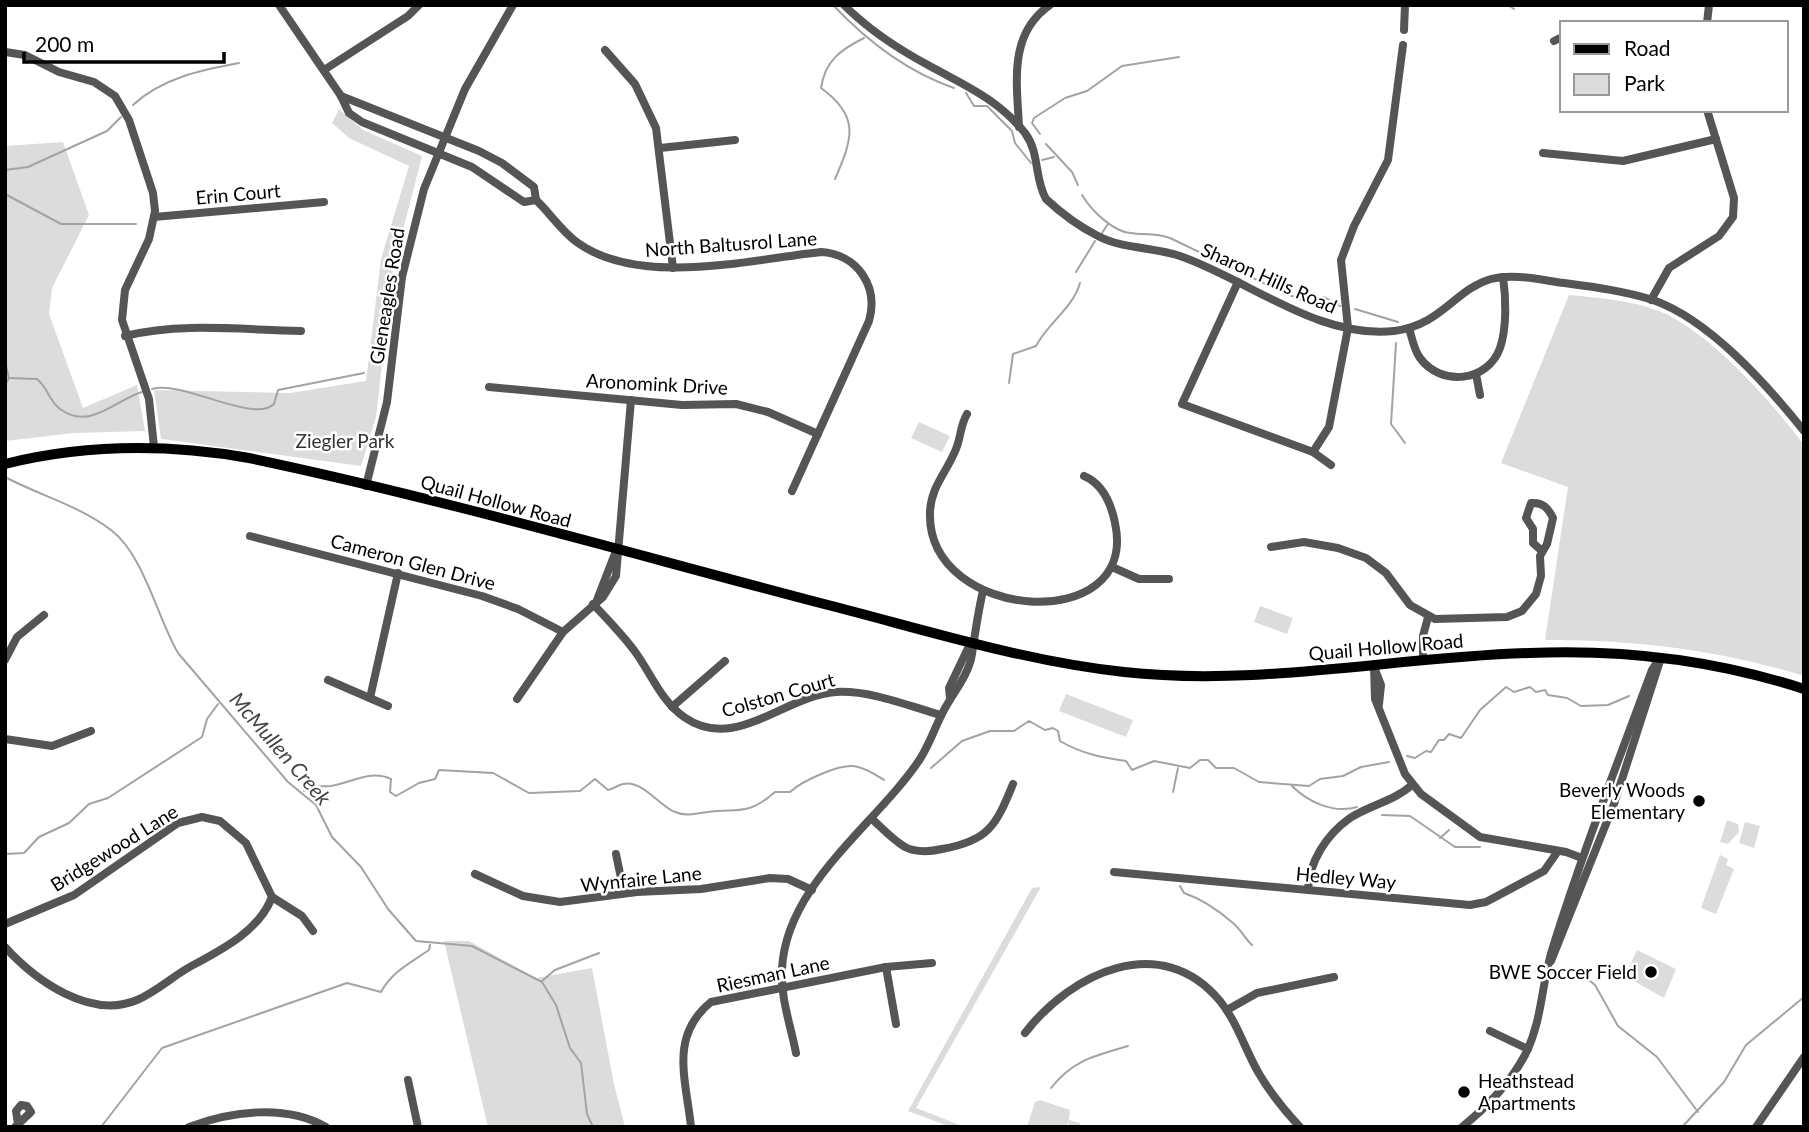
<svg xmlns="http://www.w3.org/2000/svg" width="1809" height="1132" font-family="Lato,sans-serif">
<rect width="100%" height="100%" fill="#fff"/>
<!-- green -->
<g fill="#dcdcdc">
<polygon points="339,109 363,130 422,156 393,269 376,417 361,466 161,439 154,390 290,393 366,381 381,259 409,166 349,138 332,123"/>
<polygon points="63,142 89,215 52,288 49,314 83,408 137,385 145,431 74,433 5,441 5,146"/>
<path d="M1569,295C1599,298 1631,300 1659,311C1709,331 1772,402 1804,445V676C1719,650 1633,639 1545,640L1568,487L1501,463Z"/>
<polygon points="919,422 950,436 942,452 911,438"/>
<polygon points="1260,606 1293,618 1287,634 1254,622"/>
<polygon points="1066,694 1133,720 1126,737 1059,711"/>
<polygon points="1727,820 1738,824 1739,832 1728,844 1720,842"/>
<polygon points="1745,822 1760,826 1754,848 1739,843"/>
<polygon points="1720,855 1728,859 1726,865 1734,869 1716,914 1701,908"/>
<polygon points="1041,887 916,1108 965,1127 951,1127 908,1111 1032,888"/>
<polygon points="444,941 469,941 536,978 592,968 614,1084 625,1127 488,1127"/>
<polygon points="1637,950 1676,969 1664,998 1625,976"/>
<polygon points="1040,1100 1070,1110 1069,1120 1080,1123 1079,1127 1068,1127 1069,1121 1066,1127 1027,1127 1035,1102"/>
</g>
<g fill="none" stroke-linecap="round" stroke-linejoin="round">
<!-- stream -->
<g stroke="#a3a3a3" stroke-width="2">
<path d="M833,5C866,40 908,72 954,88"/>
<polyline points="1508,5 1514,9"/>
<polyline points="966,93 974,106 987,106 1012,131 1015,143 1031,163"/>
<path d="M133,105C162,78 201,70 239,63"/>
<polyline points="1040,134 1032,123 1034,118 1065,98 1087,91 1122,66 1179,57"/>
<polyline points="1046,144 1072,172 1078,185"/>
<polyline points="1042,160 1054,157"/>
<polyline points="5,170 28,167 107,131 121,117"/>
<path d="M835,179C853,138 860,116 821,88C825,61 840,50 864,38"/>
<polyline points="5,194 61,224 136,224"/>
<path d="M1082,195C1091,210 1112,231 1130,233C1144,235 1156,233 1170,238L1276,289"/>
<polyline points="1102,233 1108,224"/>
<polyline points="1076,272 1095,241"/>
<polyline points="1290,295 1309,304 1324,297 1340,306"/>
<polyline points="1355,309 1398,322"/>
<polyline points="1396,343 1391,424 1405,443"/>
<polyline points="5,362 9,378 5,385"/>
<path d="M9,378L37,379C48,388 49,401 60,409C90,431 115,400 142,392"/>
<path d="M1009,383L1013,354L1036,346C1048,323 1073,308 1080,283"/>
<path d="M152,389C183,380 253,424 274,404L278,390L364,373"/>
<path d="M5,477C41,496 78,505 111,530C144,555 157,617 178,653L288,782L316,805L332,837L361,867L388,909L416,941L472,946L542,982L556,1005L570,1048L581,1063L587,1114L593,1127"/>
<polyline points="1407,756 1415,758 1426,751 1431,752 1439,740 1444,740 1449,734 1461,738 1480,710 1506,687 1514,692 1530,687 1536,692 1545,690 1548,695 1567,698 1581,706 1608,705 1629,696"/>
<path d="M931,768L962,741L990,731H1014L1029,721L1045,730L1053,728L1058,731L1060,741C1082,754 1104,758 1126,761L1132,770L1154,761L1190,768L1200,760H1208L1216,768H1234L1259,782L1309,786L1320,779L1343,776L1361,767L1389,762"/>
<path d="M1292,786C1308,802 1334,814 1357,807"/>
<path d="M304,791C313,785 320,787 331,786C351,783 371,769 391,779L390,792L396,796L419,783L435,779L439,770L493,773L529,793L580,791L595,779L608,790C613,789 618,785 623,784C642,779 659,806 675,812C687,817 696,813 708,812C738,808 748,816 775,792H790C802,781 842,762 858,767C867,769 876,775 884,780"/>
<polyline points="1173,792 1178,768"/>
<polyline points="1382,815 1410,816 1455,847 1480,847"/>
<polyline points="1440,838 1449,830"/>
<polyline points="5,854 24,853 39,837 69,823 89,804 108,798 202,737 207,719 218,704"/>
<path d="M1180,886L1184,893C1202,899 1218,910 1233,923C1240,929 1245,938 1252,945"/>
<polyline points="1579,972 1595,985 1618,1026 1657,1057 1698,1112"/>
<polyline points="542,981 555,970 599,953"/>
<path d="M1051,1088C1073,1060 1094,1056 1128,1046"/>
<path d="M101,1127L162,1048L347,983L381,992C392,972 410,963 429,950L430,945"/>
<polyline points="1682,1127 1724,1082 1746,1045 1804,997"/>
</g>
<!-- minor -->
<g stroke="#555" stroke-width="8">
<polyline points="279,5 341,96 349,113 362,122 472,167 524,202 536,200"/>
<path d="M844,5C868,29 898,49 928,65C964,85 998,99 1025,133C1040,153 1034,178 1046,199C1061,213 1080,227 1098,236C1122,249 1154,247 1180,256C1249,280 1318,339 1394,331C1442,325 1455,289 1491,279C1514,273 1541,280 1564,283C1594,287 1625,291 1653,300C1710,320 1767,385 1804,431"/>
<polyline points="1707,23 1709,5"/>
<polyline points="1404,30 1405,5"/>
<polyline points="1554,41 1562,37"/>
<polyline points="605,50 635,84 656,128 673,268"/>
<polyline points="5,52 25,55 59,72 94,82 115,96 129,120 153,193 155,211 149,239 125,290 122,320 149,399 154,447"/>
<polyline points="324,70 408,16 419,5"/>
<polyline points="341,96 479,151 502,163 534,187 536,200"/>
<path d="M1019,127C1017,83 1008,34 1050,5"/>
<polyline points="660,148 735,140"/>
<polyline points="1543,153 1623,161 1716,139"/>
<path d="M536,200C551,214 561,231 578,243C640,287 748,260 821,252C857,254 879,286 869,321L792,491"/>
<polyline points="154,217 324,202"/>
<polyline points="1238,282 1182,404 1313,452 1331,465"/>
<polyline points="1651,300 1669,268 1719,236 1733,217 1734,198 1707,110"/>
<path d="M1409,328C1412,338 1414,350 1420,358C1441,387 1488,382 1500,348C1507,328 1506,297 1503,277"/>
<path d="M125,336C182,322 242,330 301,331"/>
<polyline points="1476,374 1480,395"/>
<polyline points="489,387 682,405 736,404 768,412 818,434"/>
<path d="M967,414C960,426 961,437 956,449C947,472 931,486 930,512C926,622 1140,637 1115,523C1111,503 1103,484 1084,476"/>
<polyline points="1313,452 1329,427 1348,328 1341,260 1354,226 1388,160 1403,45"/>
<polyline points="366,486 387,402 402,277 424,189 465,89 513,5"/>
<polyline points="250,536 482,596 518,609 563,632"/>
<path d="M1271,547L1304,542L1338,548L1366,558L1386,573L1410,605L1435,619L1507,617L1522,611L1536,594L1541,576L1540,556L1547,544L1553,518C1548,508 1543,502 1531,503L1526,518L1533,529V543L1542,551"/>
<polyline points="1112,567 1139,579 1169,579"/>
<polyline points="597,600 616,551"/>
<path d="M593,604C608,620 623,635 636,653C651,674 662,702 684,717C735,753 785,695 836,692C870,690 909,706 941,715"/>
<polyline points="5,660 17,637 44,615"/>
<polyline points="1423,661 1423,636 1428,617"/>
<polyline points="1374,666 1375,699 1405,774 1421,794 1480,837 1566,852 1582,858"/>
<polyline points="1374,667 1381,685 1379,704"/>
<polyline points="328,680 388,706"/>
<polyline points="370,698 398,573"/>
<polyline points="517,699 563,632 603,597 616,576 631,400"/>
<polyline points="950,699 949,688 971,642"/>
<polyline points="672,707 725,661"/>
<polyline points="5,739 52,746 91,731"/>
<path d="M872,819C882,828 893,840 905,847C917,853 929,852 942,849C988,841 996,826 1013,784"/>
<polyline points="616,854 624,893"/>
<polyline points="1114,872 1470,905 1486,902 1544,871 1558,851"/>
<polyline points="475,874 523,896 560,902 637,892 701,889 770,878 788,879 812,890"/>
<path d="M1308,890C1309,862 1326,835 1350,818C1370,805 1394,801 1412,785"/>
<polyline points="5,924 74,895 178,823 202,817 220,821 246,843 272,897 302,916 313,931"/>
<path d="M5,947C35,980 90,1020 137,1000C158,991 176,973 197,963C225,948 260,929 272,897"/>
<polyline points="1551,961 1614,804 1660,661"/>
<polyline points="886,967 896,1024"/>
<polyline points="1227,1010 1257,993 1334,977"/>
<polyline points="1490,1031 1528,1049"/>
<path d="M1025,1033C1071,973 1161,930 1220,1001C1237,1022 1245,1049 1258,1072C1269,1091 1285,1111 1300,1127"/>
<path d="M796,1053C791,1027 780,996 782,969C786,884 877,824 920,759C929,745 934,730 941,716C950,696 969,676 972,654C975,633 978,612 983,591"/>
<polyline points="408,1080 418,1127"/>
<polyline points="15,1127 31,1112 27,1106 21,1105 16,1111 18,1124"/>
<path d="M189,1127C231,1111 286,1104 326,1127"/>
<path d="M691,1127C686,1079 669,1036 711,1002L886,967L932,963"/>
<path d="M1462,1127C1487,1107 1510,1083 1525,1055C1543,1020 1541,983 1553,947C1582,854 1618,762 1652,670L1660,657"/>
<polyline points="1756,1127 1804,1057"/>
</g>
<!-- major -->
<path stroke="#000" stroke-width="10" d="M5,464C85,444 168,444 249,458C444,499 636,555 828,605C926,630 1023,661 1124,672C1259,687 1393,657 1529,653C1623,649 1715,660 1804,689"/>
</g>
<!-- markers -->
<g fill="#000" stroke="#fff" stroke-width="2.5">
<circle cx="1699" cy="801" r="7"/>
<circle cx="1651" cy="972" r="7"/>
<circle cx="1464" cy="1092" r="7"/>
</g>
<g text-anchor="middle" stroke-width="5" stroke-linejoin="round" paint-order="stroke">
<!-- street labels -->
<g font-size="19" fill="#000" stroke="#fff">
<text transform="translate(238 194) rotate(-5)" y="7">Erin Court</text>
<text transform="translate(731 244) rotate(-4)" y="7">North Baltusrol Lane</text>
<text transform="translate(1269 278) rotate(24)" y="7">Sharon Hills Road</text>
<text transform="translate(387 296) rotate(-81)" y="7">Gleneagles Road</text>
<text transform="translate(657 384) rotate(3)" y="7">Aronomink Drive</text>
<text transform="translate(496 501) rotate(15)" y="7">Quail Hollow Road</text>
<text transform="translate(413 562) rotate(15)" y="7">Cameron Glen Drive</text>
<text transform="translate(1386 647) rotate(-5)" y="7">Quail Hollow Road</text>
<text transform="translate(778 695) rotate(-16)" y="7">Colston Court</text>
<text transform="translate(114 848) rotate(-32)" y="7">Bridgewood Lane</text>
<text transform="translate(1346 878) rotate(5)" y="7">Hedley Way</text>
<text transform="translate(641 879) rotate(-6)" y="7">Wynfaire Lane</text>
<text transform="translate(773 974) rotate(-12)" y="7">Riesman Lane</text>
</g>
<!-- park labels -->
<g font-size="19" fill="#333" stroke="#fff">
<text x="345" y="448">Ziegler Park</text>
</g>
<!-- poi labels -->
<g font-size="19" fill="#000" stroke="#fff" text-anchor="end">
<text x="1685" y="797">Beverly Woods<tspan x="1685" dy="22">Elementary</tspan></text>
<text x="1637" y="979">BWE Soccer Field</text>
<text x="1478" y="1088" text-anchor="start">Heathstead<tspan x="1478" dy="22">Apartments</tspan></text>
</g>
<!-- water labels -->
<g font-size="21" font-style="italic" fill="#444" stroke="#fff">
<text transform="translate(280 749) rotate(49)" y="7">McMullen Creek</text>
</g>
</g>
<!-- border -->
<rect width="1809" height="1132" fill="none" stroke="#000000" stroke-width="14"/>
<!-- legend -->
<rect x="1560" y="21" width="228" height="91" fill="#ffffff" stroke="#999999" stroke-width="2"/>
<rect x="1574" y="44" width="35" height="10" fill="#000000" stroke="#999999" stroke-width="2"/>
<text x="1624" y="56" font-size="21" fill="#000000">Road</text>
<rect x="1574" y="74" width="35" height="21" fill="#dcdcdc" stroke="#999999" stroke-width="2"/>
<text x="1624" y="91" font-size="21" fill="#000000">Park</text>
<!-- scale -->
<path d="M24 52v10h200v-10" fill="none" stroke="#000000" stroke-width="3.5"/>
<text x="35" y="52" font-size="21" fill="#000000" stroke="#ffffff" stroke-width="5" paint-order="stroke">200 m</text>
</svg>
